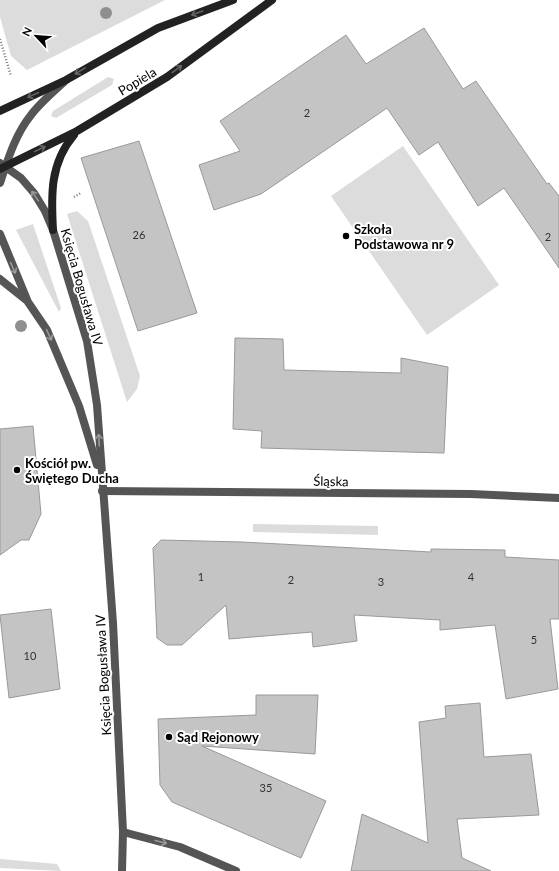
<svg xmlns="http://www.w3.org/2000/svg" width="559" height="871" font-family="Lato,sans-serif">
<rect width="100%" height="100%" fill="#fff"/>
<!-- green -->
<g fill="#dcdcdc">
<polygon points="0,0 165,0 27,70 11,56 0,17"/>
<polygon points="108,77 114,79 112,85 56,118 51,116 53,111"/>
<polygon points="403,146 499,285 427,335 331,196"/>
<polygon points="77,211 88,221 140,376 137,389 127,402 67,214"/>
<polygon points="33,224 61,308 59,312 16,230"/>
<polygon points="253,524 378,526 378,535 253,532"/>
<polygon points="0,859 57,864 61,871 0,868"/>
</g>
<!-- building -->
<g fill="#c4c4c4" stroke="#999">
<polygon points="424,28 463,89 476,81 547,184 549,183 559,196 559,268 504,188 478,206 438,142 419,155 387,108 261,194 214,210 199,165 240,151 220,121 346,35 366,64"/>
<polygon points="139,141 197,313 138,331 81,158"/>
<polygon points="235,338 283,339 284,370 401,373 401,358 448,367 444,453 261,448 262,431 233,429"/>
<polygon points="33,426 41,514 29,540 21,540 0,555 0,429"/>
<polygon points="161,540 242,542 431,552 431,549 505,550 505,557 559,560 559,619 550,619 558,689 506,699 495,625 440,630 440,620 354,615 357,641 313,647 312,632 229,639 226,605 182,645 167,645 157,638 153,548"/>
<polygon points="51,609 60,689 9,698 0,615"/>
<polygon points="256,695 318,695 315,754 202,746 326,801 301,858 172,802 160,785 158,719 256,715"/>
<polygon points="480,703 484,757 531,754 539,815 457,819 462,858 491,871 351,871 362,814 428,843 419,722 446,718 445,706"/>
</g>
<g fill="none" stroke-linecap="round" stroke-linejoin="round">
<!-- path -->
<g stroke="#777" stroke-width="2.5" stroke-dasharray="1 2" stroke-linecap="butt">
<polyline points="0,39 11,76"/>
<polyline points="74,197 81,193"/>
</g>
<!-- minor -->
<g stroke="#555" stroke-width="8">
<polyline points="102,491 471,494 559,498"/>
<polyline points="123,832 180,847 236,871"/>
</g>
<!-- tertiary -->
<g stroke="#555" stroke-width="8">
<polyline points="0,163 21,178 34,193 45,211 53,230 87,341 97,405 113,623 123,832 122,871"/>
<path d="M0,183C8,159 15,135 31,115C40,103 53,92 64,82"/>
<polyline points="0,234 28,302 47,330 79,406 97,465"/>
<polyline points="0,279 26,300"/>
</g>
<!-- secondary -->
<g stroke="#222" stroke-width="8">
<polyline points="0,111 66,80 158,28 233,0"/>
<polyline points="0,169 77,131 167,77 272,0"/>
<path d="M53,230C51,195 50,163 74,135"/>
</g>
</g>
<!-- trees -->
<g fill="#8f8f8f">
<circle cx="106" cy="13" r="6"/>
<circle cx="21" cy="326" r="6"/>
</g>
<!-- one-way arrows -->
<defs><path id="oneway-shaft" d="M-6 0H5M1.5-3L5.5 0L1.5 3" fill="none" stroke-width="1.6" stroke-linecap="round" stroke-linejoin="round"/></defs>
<g stroke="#646464">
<use href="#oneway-shaft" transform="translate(197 13) rotate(160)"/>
<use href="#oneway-shaft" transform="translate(177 69) rotate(-36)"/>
<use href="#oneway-shaft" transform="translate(80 71) rotate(149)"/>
<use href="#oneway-shaft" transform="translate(33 95) rotate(155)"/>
<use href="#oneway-shaft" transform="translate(40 149) rotate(-26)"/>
</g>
<g stroke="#999">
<use href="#oneway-shaft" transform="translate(35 196) rotate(-125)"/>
<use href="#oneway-shaft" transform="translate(13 268) rotate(66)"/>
<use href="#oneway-shaft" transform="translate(49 335) rotate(66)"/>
<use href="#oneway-shaft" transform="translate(99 440) rotate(-93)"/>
<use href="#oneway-shaft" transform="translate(161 842) rotate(14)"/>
</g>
<!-- markers -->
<g fill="#000" stroke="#fff" stroke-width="1.5">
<circle cx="346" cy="236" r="4"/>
<circle cx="17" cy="470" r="4"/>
<circle cx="169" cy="737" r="4"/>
</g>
<g text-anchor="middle" stroke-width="4" stroke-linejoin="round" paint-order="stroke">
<!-- number labels -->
<g font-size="11" fill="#313131">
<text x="307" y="117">2</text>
<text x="139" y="239">26</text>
<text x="548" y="241">2</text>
<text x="201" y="581">1</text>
<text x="471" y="581">4</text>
<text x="291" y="584">2</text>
<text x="381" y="586">3</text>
<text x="534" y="644">5</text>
<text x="30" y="660">10</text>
<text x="266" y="792">35</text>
</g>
<!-- street labels -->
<g font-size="13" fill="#000" stroke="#fff">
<text transform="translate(137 81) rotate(-31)" y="5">Popiela</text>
<text transform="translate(82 287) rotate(74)" y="5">Księcia Bogusława IV</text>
<text transform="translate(331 481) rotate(1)" y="5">Śląska</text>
<text transform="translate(103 675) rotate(-93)" y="5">Księcia Bogusława IV</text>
</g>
<!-- poi labels -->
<g font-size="13" font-weight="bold" fill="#000" stroke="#fff" text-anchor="start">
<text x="354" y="234">Szkoła<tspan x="354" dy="15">Podstawowa nr 9</tspan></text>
<text x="25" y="468">Kościół pw.<tspan x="25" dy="15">Świętego Ducha</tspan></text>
<text x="177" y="742">Sąd Rejonowy</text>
</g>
</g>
<!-- north arrow -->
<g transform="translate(36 36) rotate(296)" stroke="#ffffff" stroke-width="3" paint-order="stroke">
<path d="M0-3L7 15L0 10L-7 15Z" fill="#000000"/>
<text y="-6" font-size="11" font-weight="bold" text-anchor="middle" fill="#000000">N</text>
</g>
</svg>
